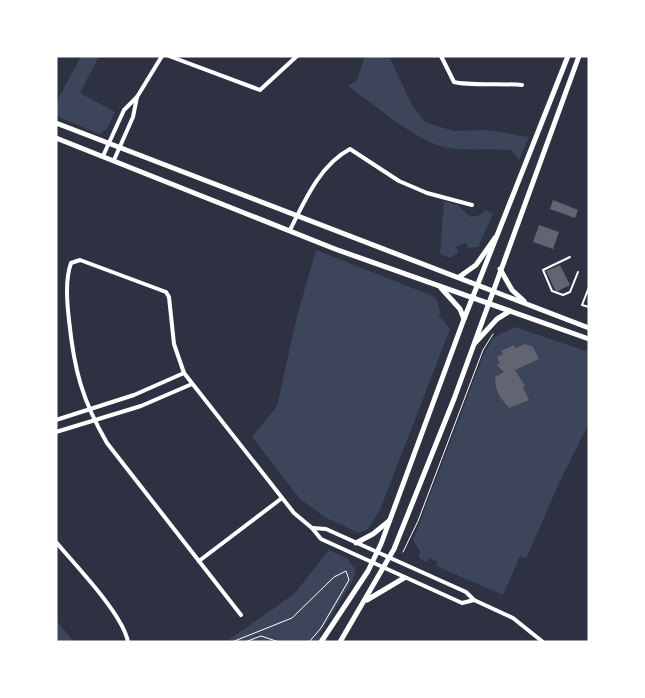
<svg xmlns="http://www.w3.org/2000/svg" width="645" height="698" font-family="'DejaVu Sans',sans-serif">
<rect width="100%" height="100%" fill="#2d3142"/>
<!-- green -->
<g fill="#3c4559">
<polygon points="81,56 99,56 80,93 115,112 107,129 99,134 56,116 56,103"/>
<path d="M365,56H389L412,105L425,122L453,131L487,130L529,137L519,160L511,150C490,148 469,151 449,148C419,144 374,104 348,86L357,80Z"/>
<polygon points="444,201 457,205 471,217 480,215 485,210 493,214 478,247 468,248 466,243 456,247 459,252 450,258 440,254"/>
<polygon points="316,250 428,294 436,298 440,312 439,316 450,329 380,510 368,529 359,533 326,518 300,499 252,437 277,406 297,316"/>
<polygon points="515,327 589,352 589,423 560,481 526,559 520,556 503,595 436,566 437,562 430,558 427,562 419,558 420,551 413,540 484,353 494,337"/>
<polygon points="329,550 348,559 356,571 351,584 319,635 333,642 226,642 294,594"/>
<polygon points="56,620 74,642 56,642"/>
</g>
<!-- building -->
<g fill="#626471">
<polygon points="553,200 578,210 575,218 550,209"/>
<polygon points="539,225 559,232 553,249 533,242"/>
<polygon points="560,265 570,285 556,292 546,271"/>
<polygon points="525,344 533,347 539,359 515,370 525,386 523,387 529,400 509,408 500,397 496,387 495,377 504,372 497,365 500,363 497,357 503,354 501,351 514,345 515,348"/>
</g>
<g fill="none" stroke-linecap="round" stroke-linejoin="round">
<!-- path -->
<g stroke="#fff" stroke-width="1">
<polyline points="403,552 418,521 483,350 493,334"/>
<polyline points="232,642 292,618 334,577 346,571 349,580 321,628 309,642"/>
<polyline points="245,642 261,636 279,642"/>
</g>
<!-- service -->
<g stroke="#fff" stroke-width="2">
<polyline points="570,257 543,270 552,291 563,295 570,292 578,272"/>
<polyline points="589,287 582,305 589,307"/>
</g>
<!-- minor -->
<g stroke="#fff" stroke-width="4">
<polyline points="169,56 260,90 297,56"/>
<path d="M441,56L454,82C468,86 503,83 522,85"/>
<polyline points="103,156 124,110 137,97 162,56"/>
<polyline points="114,160 133,117 137,97"/>
<path d="M290,230C305,200 320,165 350,149L399,181L427,193L472,205"/>
<polyline points="56,420 134,395 184,373"/>
<polyline points="56,432 141,406 192,384"/>
<polyline points="312,528 326,529 466,592 474,600 513,618 543,642"/>
<path d="M56,542C75,565 123,614 128,642"/>
<polyline points="199,561 282,498"/>
<path d="M241,615L107,443C82,400 74,369 69,320C67,302 65,280 71,263L80,260L166,292L169,297L174,344L184,373L294,513L312,528L321,539L462,603L474,600"/>
</g>
<!-- tertiary -->
<g stroke="#fff" stroke-width="5">
<polyline points="56,123 589,328"/>
<polyline points="56,138 335,249 589,339"/>
<polyline points="500,269 512,290 524,301"/>
<polyline points="459,277 476,265 495,238"/>
<polyline points="441,288 460,309 464,319"/>
<polyline points="475,343 497,319 510,311"/>
<polyline points="356,543 373,534 389,521"/>
<polyline points="367,600 404,578"/>
<polyline points="321,642 368,571 381,544 464,319 568,56"/>
<polyline points="340,642 394,549 454,399 579,56"/>
</g>
</g>
<!-- border -->
<rect width="645" height="698" fill="none" stroke="#ffffff" stroke-width="115"/>
</svg>
